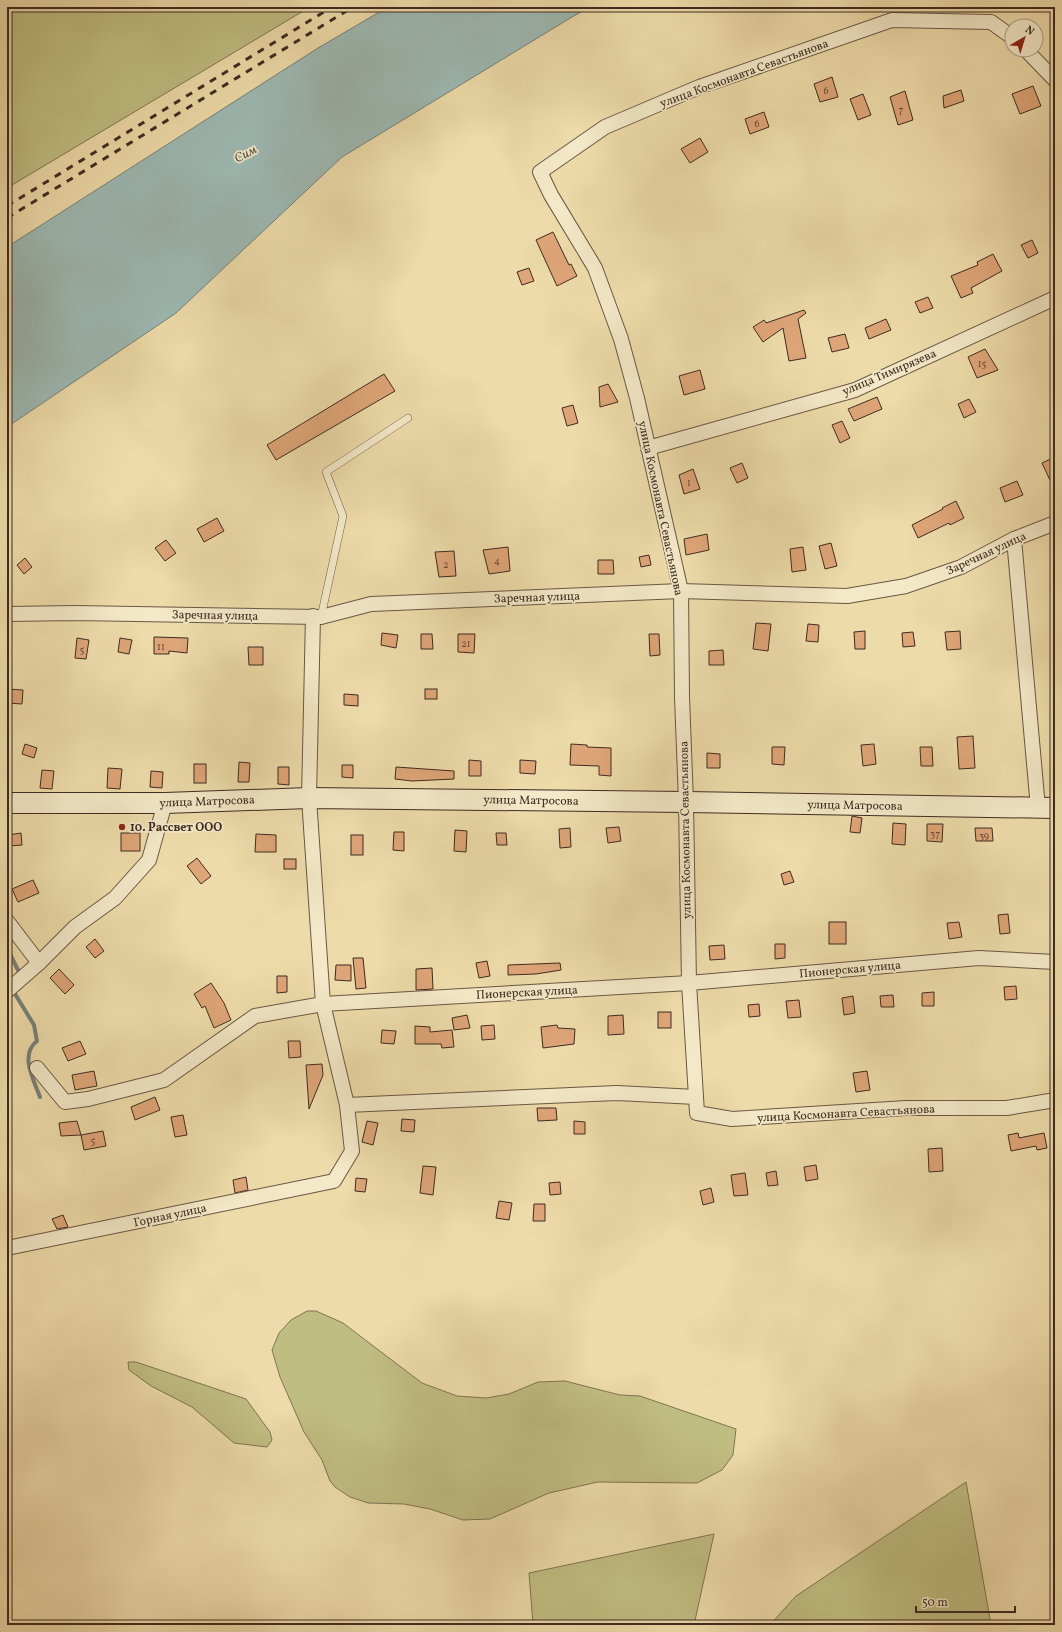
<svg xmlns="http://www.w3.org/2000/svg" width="1062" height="1632" font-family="Vollkorn,serif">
<rect width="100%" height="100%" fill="#eddba9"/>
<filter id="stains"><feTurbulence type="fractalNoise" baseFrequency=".005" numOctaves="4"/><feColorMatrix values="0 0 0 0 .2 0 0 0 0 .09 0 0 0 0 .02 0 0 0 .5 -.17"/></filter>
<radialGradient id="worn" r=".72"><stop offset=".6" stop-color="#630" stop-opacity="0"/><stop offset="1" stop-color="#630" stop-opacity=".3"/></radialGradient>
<!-- green -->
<g fill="#c0bd82" stroke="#807452">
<polygon points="7,7 310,7 7,188"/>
<polygon points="307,1311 316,1311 343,1323 422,1383 457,1396 486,1398 509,1394 538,1382 565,1381 620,1395 640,1396 736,1429 733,1455 722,1470 697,1483 598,1482 549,1493 490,1519 463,1520 430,1509 404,1504 368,1503 350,1497 335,1487 330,1481 322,1460 304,1432 280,1377 272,1350 279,1333 291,1320"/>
<polygon points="128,1362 136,1362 246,1399 270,1432 272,1440 267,1447 234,1443 192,1407 151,1386 129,1370"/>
<polygon points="966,1482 991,1625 770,1625 796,1596"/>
<polygon points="714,1534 694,1625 533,1625 529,1573"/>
</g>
<!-- water -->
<polygon fill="#9db9b3" stroke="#778079" points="388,7 590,7 572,17 342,157 176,313 7,427 7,247 318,48"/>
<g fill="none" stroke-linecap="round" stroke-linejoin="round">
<!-- stream -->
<g stroke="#778079" stroke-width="4">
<polyline points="7,951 10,954 19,972 17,975"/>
<path d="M12,989L34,1025L37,1041C19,1055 34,1080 40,1097"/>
</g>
</g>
<!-- building -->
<g fill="#dea578" stroke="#3f2b22">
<polygon points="832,77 838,97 820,102 814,84"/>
<polygon points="1033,86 1041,106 1020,114 1012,94"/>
<polygon points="961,90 964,101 944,108 943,96"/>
<polygon points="905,91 913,120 898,125 890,97"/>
<polygon points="863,94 871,115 858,120 850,99"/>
<polygon points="764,112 769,127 750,134 745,119"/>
<polygon points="700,138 708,152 690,163 681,149"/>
<polygon points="553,232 569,265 571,264 577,276 557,286 536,240"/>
<polygon points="1032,240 1038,253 1028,258 1021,245"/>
<polygon points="993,254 1002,271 971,288 973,293 961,298 951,276 978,265 977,262"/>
<polygon points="529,268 534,281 522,285 517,272"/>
<polygon points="928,297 933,308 920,313 915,302"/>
<polygon points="804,310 806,313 798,319 806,358 789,361 783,328 763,342 753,327 764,320 766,323"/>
<polygon points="886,319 891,330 869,339 865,328"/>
<polygon points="845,334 849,348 832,352 828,338"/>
<polygon points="985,349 998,370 977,378 968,357"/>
<polygon points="700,370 705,389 684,395 679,376"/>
<polygon points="384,374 395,391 276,460 267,445"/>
<polygon points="608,384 618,402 600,407 599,387"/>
<polygon points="877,397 882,409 854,421 848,409"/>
<polygon points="969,399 976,412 964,418 958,404"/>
<polygon points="573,405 578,423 567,426 562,408"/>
<polygon points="842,421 850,438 840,443 832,425"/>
<polygon points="1055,457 1055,491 1042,463"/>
<polygon points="742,463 748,478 737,483 730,468"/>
<polygon points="693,469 700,489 684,494 679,475"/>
<polygon points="1017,481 1023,495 1005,502 1000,488"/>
<polygon points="956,501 964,518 950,525 949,523 918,538 912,525 943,509 942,508"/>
<polygon points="217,518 224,531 204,542 197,529"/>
<polygon points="707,534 709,550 686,555 684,539"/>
<polygon points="166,540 176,553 165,561 155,548"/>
<polygon points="831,543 837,566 825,569 819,546"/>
<polygon points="508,547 510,571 489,574 483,550"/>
<polygon points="803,547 806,570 792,572 790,549"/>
<polygon points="454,551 456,576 439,577 435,552"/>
<polygon points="649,555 651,565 641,567 639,557"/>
<polygon points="25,558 32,567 24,574 17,565"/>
<polygon points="598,560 613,560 614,574 598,574"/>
<polygon points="756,623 771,624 768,651 753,649"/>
<polygon points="808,624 819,625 818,642 806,641"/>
<polygon points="865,631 865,649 855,649 854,632"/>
<polygon points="960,631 961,649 947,650 945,632"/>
<polygon points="913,632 915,646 903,647 902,633"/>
<polygon points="382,633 398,635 396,648 381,645"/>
<polygon points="421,634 432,634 433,649 421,649"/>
<polygon points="458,634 475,634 474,653 458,652"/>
<polygon points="649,634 659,634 660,655 650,656"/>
<polygon points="154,637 188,638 187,653 169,651 169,654 154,654"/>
<polygon points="77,638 89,640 86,659 75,658"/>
<polygon points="120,638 132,640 129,654 118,652"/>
<polygon points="248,647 263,647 263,665 249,665"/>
<polygon points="723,650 724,665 709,665 709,651"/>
<polygon points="7,689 23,690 22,704 7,703"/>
<rect x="425" y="689" width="12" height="10"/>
<polygon points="344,694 358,695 358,706 344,705"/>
<polygon points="973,736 975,768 959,769 957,737"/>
<polygon points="25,744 37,748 34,758 22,754"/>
<polygon points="571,744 587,745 587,747 611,748 611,776 599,775 599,766 570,765"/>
<polygon points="874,744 876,764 863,766 861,745"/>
<polygon points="772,747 785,747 784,765 772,764"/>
<polygon points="920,747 932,747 933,766 921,766"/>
<polygon points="707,753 720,754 720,768 707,768"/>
<polygon points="469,760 481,761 481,776 469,776"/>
<polygon points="520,760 536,761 535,774 520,773"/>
<polygon points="239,762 250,763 249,782 238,782"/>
<rect x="194" y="764" width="12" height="19"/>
<polygon points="342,765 353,765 353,778 342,777"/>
<polygon points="278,767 289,767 289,785 278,784"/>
<polygon points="396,767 454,771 454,779 412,781 395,779"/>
<polygon points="108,768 122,769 120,789 107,788"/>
<polygon points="42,770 54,771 52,789 40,788"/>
<polygon points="151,771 163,772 162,788 150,787"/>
<polygon points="852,816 862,818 860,833 850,832"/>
<polygon points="893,823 906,824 905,845 892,844"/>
<polygon points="927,824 943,824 942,842 927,841"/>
<polygon points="619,827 621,841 608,843 606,828"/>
<polygon points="570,828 571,847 560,848 559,829"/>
<polygon points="975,828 992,828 993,841 976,841"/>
<polygon points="455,830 467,831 466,852 454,851"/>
<polygon points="394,832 404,832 404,851 393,850"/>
<polygon points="21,833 22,845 9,846 8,835"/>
<rect x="121" y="833" width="19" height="18"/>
<polygon points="496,833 506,833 507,845 497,845"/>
<polygon points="256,834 276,835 276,852 255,852"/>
<rect x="351" y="835" width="12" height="20"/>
<polygon points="197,858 211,876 201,884 187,866"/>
<rect x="284" y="859" width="12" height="10"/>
<polygon points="790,871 794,882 784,885 781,874"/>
<polygon points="33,880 39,893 18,902 12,889"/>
<polygon points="1008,914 1010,933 1000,934 998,915"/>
<rect x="829" y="922" width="17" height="22"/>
<polygon points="959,922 962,937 949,939 947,923"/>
<polygon points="95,939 104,951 95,958 86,947"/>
<polygon points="775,944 785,944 785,958 775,959"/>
<polygon points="724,945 725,959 710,960 709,946"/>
<polygon points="353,958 363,958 366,988 356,989"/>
<polygon points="487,961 490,976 479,978 476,963"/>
<polygon points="560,963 561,970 536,974 508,975 508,965"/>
<polygon points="336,965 351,965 351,981 335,980"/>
<polygon points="432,968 433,989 416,990 416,969"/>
<polygon points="59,969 74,985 65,994 50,978"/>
<polygon points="277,976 287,976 287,992 277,993"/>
<polygon points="211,983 224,1003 231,1020 214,1028 205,1006 202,1008 194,994"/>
<polygon points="1016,986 1017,999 1005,1000 1004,987"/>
<polygon points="934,992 934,1006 922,1006 922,993"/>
<polygon points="893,995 894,1007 881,1007 880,996"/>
<polygon points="853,996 855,1013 844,1015 842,998"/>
<polygon points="799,1000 801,1017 788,1018 786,1001"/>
<polygon points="759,1004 760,1016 749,1017 748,1005"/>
<rect x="658" y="1012" width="13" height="16"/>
<polygon points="467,1015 470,1028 454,1030 452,1018"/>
<polygon points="623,1015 624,1034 608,1035 608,1016"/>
<polygon points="494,1025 495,1039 482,1040 481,1026"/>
<polygon points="557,1025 558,1028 575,1029 574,1044 543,1048 541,1027"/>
<polygon points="415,1026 430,1027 430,1032 452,1030 454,1047 442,1048 441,1044 415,1044"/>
<polygon points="382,1030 396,1031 394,1044 381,1043"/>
<polygon points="80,1041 86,1054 68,1061 62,1048"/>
<polygon points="288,1041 300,1041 301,1057 289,1058"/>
<polygon points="322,1064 323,1075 309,1109 306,1065"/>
<polygon points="94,1071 97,1086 75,1090 72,1075"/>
<polygon points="867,1071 870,1090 856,1092 853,1073"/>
<polygon points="155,1097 160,1110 135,1120 131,1107"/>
<polygon points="537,1108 556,1108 557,1120 538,1121"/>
<polygon points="183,1115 187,1135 175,1137 171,1117"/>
<polygon points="402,1119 415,1120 414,1132 401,1131"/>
<polygon points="77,1121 81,1135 61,1136 59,1123"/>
<polygon points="367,1121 378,1123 373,1145 362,1142"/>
<polygon points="574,1121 585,1122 585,1134 574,1134"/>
<polygon points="103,1131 106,1146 84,1150 81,1135"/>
<polygon points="1018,1133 1019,1138 1044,1133 1047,1148 1037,1150 1036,1146 1011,1151 1008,1135"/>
<polygon points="942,1148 943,1171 929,1172 928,1149"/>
<polygon points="816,1165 818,1179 806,1181 804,1167"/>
<polygon points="423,1166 436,1167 433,1195 420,1193"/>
<polygon points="776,1171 778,1185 768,1186 766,1173"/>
<polygon points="745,1173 748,1195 734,1196 731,1175"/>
<polygon points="246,1177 248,1190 235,1193 233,1180"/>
<polygon points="356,1178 367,1179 365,1192 355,1191"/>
<polygon points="560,1182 561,1194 550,1195 549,1183"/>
<polygon points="711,1188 714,1202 703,1205 700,1191"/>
<polygon points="499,1201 512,1203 509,1220 496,1218"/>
<polygon points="534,1204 545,1204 545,1221 533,1221"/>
<polygon points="63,1215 68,1227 57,1229 52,1219"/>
</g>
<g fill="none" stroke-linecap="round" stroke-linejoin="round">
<!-- lane casing -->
<g stroke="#6a5744" stroke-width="8">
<polyline id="lane" points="321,617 343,516 326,472 408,418"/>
</g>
<!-- street casing -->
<g stroke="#6a5744" stroke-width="16">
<g id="street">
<polyline points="1012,37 991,22 892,20 699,87 605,127 540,172 551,195 595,268 621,339 637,398 681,591 682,697 686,802 689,983 697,1113 732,1119 906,1108 1007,1108 1055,1100"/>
<polyline points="1026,50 1055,80"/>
<polyline points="648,448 855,390 1055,298"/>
<polyline points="1014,539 1038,808"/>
<polyline points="7,614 75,613 321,617 371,604 681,591 847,596 906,586 961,567 1014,539 1055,523"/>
<polyline points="313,616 309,798 323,1004 347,1105 617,1093 696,1097"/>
<polyline points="7,921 39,963"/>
<polyline points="7,991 39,963 75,927 115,898 149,860 165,803"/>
<polyline points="37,1068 65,1102 88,1099 164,1080 255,1016 323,1004 689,983 979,958 1055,962"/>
<polyline points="7,1248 334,1181 352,1151 347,1105"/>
</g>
</g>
<!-- secondary casing -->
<g stroke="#3f2b22" stroke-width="22">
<polyline id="secondary" points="7,803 165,803 309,798 686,802 1055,808"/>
</g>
<!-- lane -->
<use href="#lane" stroke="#f3e8c7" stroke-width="7"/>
<!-- street -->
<use href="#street" stroke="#f3e8c7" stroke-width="14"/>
<!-- secondary -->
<use href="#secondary" stroke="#f3e8c7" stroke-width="20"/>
<!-- rail -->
<g stroke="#3f2b22" stroke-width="3" stroke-dasharray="7 7" stroke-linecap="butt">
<polyline points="7,206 332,7"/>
<polyline points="7,218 353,7"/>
</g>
</g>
<!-- markers -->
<circle fill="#8f2418" stroke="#f3e8c7" stroke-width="1.5" cx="122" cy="827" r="4"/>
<g text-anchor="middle" stroke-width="3.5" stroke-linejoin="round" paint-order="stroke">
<!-- number labels -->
<g font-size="10" fill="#674a38">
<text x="826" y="94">6</text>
<text x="901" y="113">7</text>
<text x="757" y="127">6</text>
<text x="982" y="367">15</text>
<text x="689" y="486">1</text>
<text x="497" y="564">4</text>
<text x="446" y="568">2</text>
<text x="466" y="647">21</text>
<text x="161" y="650">11</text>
<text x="82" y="653">5</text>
<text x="935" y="837">37</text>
<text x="984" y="839">39</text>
<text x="93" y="1144">5</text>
</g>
<!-- street labels -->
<g font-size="12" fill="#3f2b22" stroke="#f3e8c7">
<text transform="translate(744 73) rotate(-20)" y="4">улица Космонавта Севастьянова</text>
<text transform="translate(889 372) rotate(-23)" y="4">улица Тимирязева</text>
<text transform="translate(661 508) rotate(78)" y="4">улица Космонавта Севастьянова</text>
<text transform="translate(986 553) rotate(-25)" y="4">Заречная улица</text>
<text transform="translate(537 597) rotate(-2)" y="4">Заречная улица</text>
<text transform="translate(215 615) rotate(1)" y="4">Заречная улица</text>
<text transform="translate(531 800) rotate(1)" y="4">улица Матросова</text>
<text transform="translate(207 801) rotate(-2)" y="4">улица Матросова</text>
<text transform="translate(855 805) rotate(1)" y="4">улица Матросова</text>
<text transform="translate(685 830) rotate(-91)" y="4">улица Космонавта Севастьянова</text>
<text transform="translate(850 969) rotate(-5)" y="4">Пионерская улица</text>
<text transform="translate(527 992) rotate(-3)" y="4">Пионерская улица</text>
<text transform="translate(846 1113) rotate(-3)" y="4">улица Космонавта Севастьянова</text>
<text transform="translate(170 1215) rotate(-12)" y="4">Горная улица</text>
</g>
<!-- poi labels -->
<g font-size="12" font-weight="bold" fill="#3f2b22" stroke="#f3e8c7" text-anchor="start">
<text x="130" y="831">10. Рассвет ООО</text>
</g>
<!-- water labels -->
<g font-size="13" font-style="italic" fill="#564e46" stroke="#f3e8c7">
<text transform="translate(245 153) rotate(-28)" y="5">Сим</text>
</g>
</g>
<!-- margin -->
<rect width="1062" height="1632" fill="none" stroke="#eddba9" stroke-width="24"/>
<rect x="8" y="8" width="1046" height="1616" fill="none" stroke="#3f2b22" stroke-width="2"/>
<rect x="12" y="12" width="1038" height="1608" fill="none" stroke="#3f2b22"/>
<!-- north arrow -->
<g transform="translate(1024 38) rotate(38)"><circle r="19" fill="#f3e8c7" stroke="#ab9c85"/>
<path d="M0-3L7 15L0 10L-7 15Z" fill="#8f2418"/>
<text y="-6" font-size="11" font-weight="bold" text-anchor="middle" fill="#3f2b22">N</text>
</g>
<!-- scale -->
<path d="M916 1606v6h99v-6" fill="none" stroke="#3f2b22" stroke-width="2"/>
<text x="922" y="1606" font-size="12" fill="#3f2b22" stroke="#f3e8c7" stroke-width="3" paint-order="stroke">50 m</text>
<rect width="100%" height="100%" filter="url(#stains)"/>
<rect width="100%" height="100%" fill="url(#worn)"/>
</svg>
